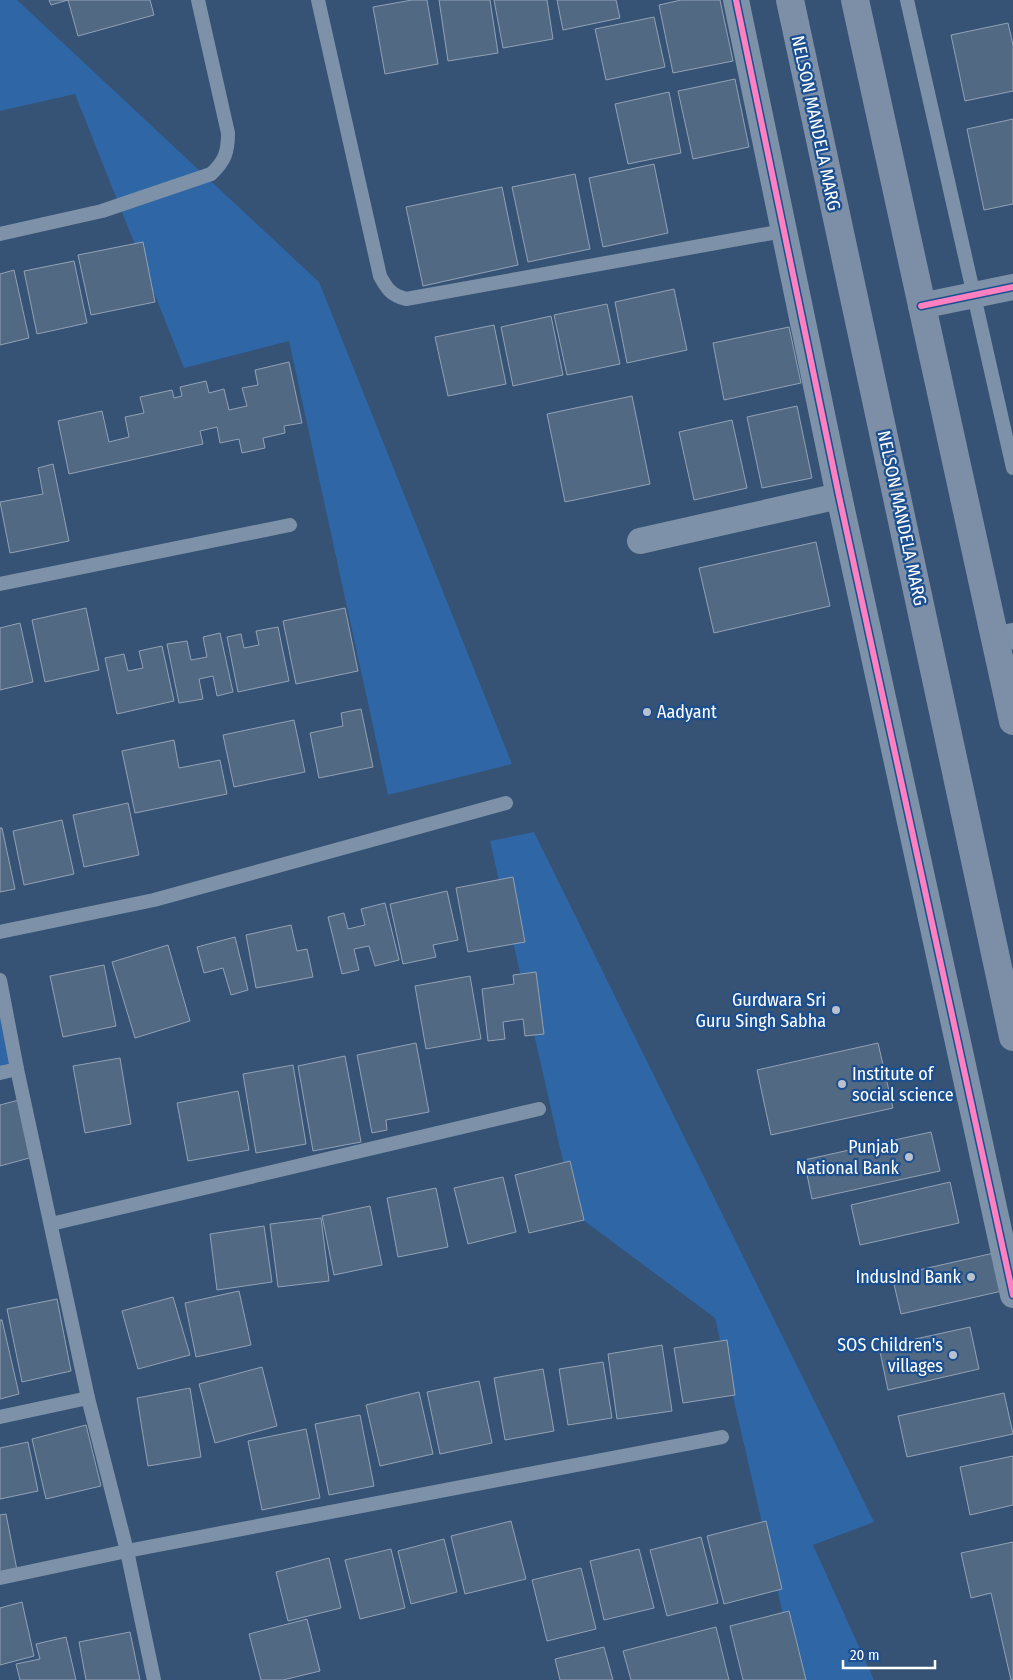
<svg xmlns="http://www.w3.org/2000/svg" width="1013" height="1680" font-family="'Fira Sans Condensed',sans-serif">
<rect width="100%" height="100%" fill="#365274"/>
<!-- green -->
<g fill="#2f66a5">
<polygon points="0,0 17,0 319,282 512,764 388,795 289,341 184,368 75,94 0,111"/>
<polygon points="534,832 874,1522 813,1545 874,1680 798,1680 715,1318 575,1214 490,841"/>
<polygon points="0,1017 10,1063 0,1066"/>
</g>
<!-- building -->
<g fill="#526984" stroke="#92a2b6">
<polygon points="49,0 150,0 154,15 78,36 68,0 51,5"/>
<polygon points="412,0 427,0 438,64 385,74 373,7"/>
<polygon points="439,0 490,0 498,53 448,61"/>
<polygon points="494,0 547,0 553,39 503,48"/>
<polygon points="557,0 616,0 620,18 563,30"/>
<polygon points="681,0 720,0 733,61 673,73 659,5"/>
<polygon points="654,17 665,67 606,80 595,29"/>
<polygon points="1008,23 1013,45 1013,91 965,101 951,35"/>
<polygon points="735,79 749,147 693,159 678,91"/>
<polygon points="669,92 681,153 628,164 615,104"/>
<polygon points="1013,119 1013,204 984,210 967,129"/>
<polygon points="654,164 668,233 603,247 589,178"/>
<polygon points="575,174 590,249 528,262 512,187"/>
<polygon points="502,187 518,265 423,286 406,207"/>
<polygon points="143,242 155,302 91,315 78,255"/>
<polygon points="74,261 87,323 37,334 24,271"/>
<polygon points="14,270 29,338 0,345 0,274"/>
<polygon points="674,289 687,350 627,363 615,302"/>
<polygon points="607,304 620,364 567,375 554,315"/>
<polygon points="551,316 563,375 513,386 501,327"/>
<polygon points="494,325 506,384 448,396 435,337"/>
<polygon points="789,327 801,383 724,400 713,343"/>
<polygon points="289,362 302,423 284,426 285,433 263,438 265,448 242,453 239,439 220,443 217,427 200,431 203,444 69,474 58,421 102,411 109,442 129,437 125,417 144,413 140,397 172,390 174,398 182,396 180,387 206,381 209,393 224,389 229,410 247,406 242,388 258,385 255,370"/>
<polygon points="632,396 650,484 565,502 547,414"/>
<polygon points="797,406 812,478 762,488 747,417"/>
<polygon points="732,420 747,488 694,500 679,432"/>
<polygon points="53,464 69,541 10,553 0,502 43,494 38,468"/>
<polygon points="816,542 830,606 714,633 699,568"/>
<polygon points="86,608 99,670 45,682 32,620"/>
<polygon points="345,608 358,671 296,684 283,621"/>
<polygon points="20,623 33,682 0,690 0,628"/>
<polygon points="278,627 289,681 238,692 227,637 241,634 244,648 259,645 256,631"/>
<polygon points="220,633 233,692 217,696 213,676 199,679 203,699 179,703 167,644 187,641 191,660 207,657 203,637"/>
<polygon points="162,646 174,701 117,714 105,658 124,654 128,671 143,668 139,651"/>
<polygon points="361,709 373,767 319,778 310,733 343,726 341,713"/>
<polygon points="294,720 305,772 234,787 223,735"/>
<polygon points="174,740 179,768 220,760 227,794 135,813 122,751"/>
<polygon points="128,803 139,855 84,867 73,815"/>
<polygon points="62,820 74,874 24,885 13,831"/>
<polygon points="0,828 2,828 15,889 0,892"/>
<polygon points="513,877 525,942 468,952 456,888"/>
<polygon points="447,891 458,940 433,945 436,957 403,964 390,904"/>
<polygon points="385,903 399,960 375,966 369,946 354,949 359,970 342,974 328,917 344,913 348,929 365,925 361,909"/>
<polygon points="291,925 297,951 307,949 313,977 256,988 246,935"/>
<polygon points="235,937 248,990 231,995 223,968 204,973 197,947"/>
<polygon points="168,945 190,1021 135,1038 112,962"/>
<polygon points="104,965 116,1026 63,1037 50,976"/>
<polygon points="536,972 544,1034 525,1036 523,1019 503,1022 505,1039 488,1041 482,989 514,984 513,975"/>
<polygon points="470,976 481,1039 426,1049 415,986"/>
<polygon points="416,1043 429,1112 386,1120 387,1130 372,1133 357,1055"/>
<polygon points="878,1043 893,1108 771,1135 757,1070"/>
<polygon points="345,1056 361,1142 313,1151 298,1066"/>
<polygon points="120,1058 131,1124 85,1133 73,1066"/>
<polygon points="293,1065 306,1144 256,1153 243,1074"/>
<polygon points="238,1091 249,1150 188,1161 177,1103"/>
<polygon points="19,1100 33,1157 0,1166 0,1105"/>
<polygon points="931,1132 940,1171 812,1199 804,1160"/>
<polygon points="570,1161 584,1220 529,1233 515,1175"/>
<polygon points="503,1177 516,1232 468,1244 454,1188"/>
<polygon points="950,1182 959,1223 860,1245 851,1205"/>
<polygon points="436,1188 448,1247 398,1257 387,1198"/>
<polygon points="370,1206 382,1265 334,1275 322,1216"/>
<polygon points="321,1218 329,1281 278,1287 270,1224"/>
<polygon points="264,1226 272,1282 217,1290 210,1234"/>
<polygon points="994,1253 1002,1291 901,1314 892,1276"/>
<polygon points="239,1291 251,1345 196,1357 185,1303"/>
<polygon points="173,1297 190,1355 138,1369 122,1311"/>
<polygon points="57,1299 71,1371 22,1382 7,1309"/>
<polygon points="0,1320 2,1320 19,1394 0,1399"/>
<polygon points="970,1327 979,1369 888,1390 879,1347"/>
<polygon points="727,1340 735,1395 683,1403 674,1348"/>
<polygon points="662,1345 672,1411 617,1419 608,1354"/>
<polygon points="603,1362 612,1418 568,1425 559,1369"/>
<polygon points="262,1367 277,1426 215,1443 199,1384"/>
<polygon points="543,1369 554,1431 505,1440 494,1378"/>
<polygon points="479,1381 492,1443 440,1454 427,1392"/>
<polygon points="190,1388 201,1457 148,1466 137,1398"/>
<polygon points="419,1392 433,1454 380,1466 366,1405"/>
<polygon points="1004,1393 1013,1434 907,1457 898,1416"/>
<polygon points="360,1415 374,1486 329,1495 315,1424"/>
<polygon points="86,1425 101,1486 46,1499 32,1439"/>
<polygon points="306,1429 320,1498 262,1510 248,1441"/>
<polygon points="28,1442 38,1491 0,1499 0,1448"/>
<polygon points="1013,1456 1013,1505 970,1515 960,1467"/>
<polygon points="6,1514 17,1570 0,1574 0,1515"/>
<polygon points="511,1521 526,1579 465,1594 451,1536"/>
<polygon points="766,1521 782,1589 724,1604 707,1536"/>
<polygon points="701,1537 718,1603 667,1616 650,1550"/>
<polygon points="444,1539 457,1592 411,1604 398,1551"/>
<polygon points="1013,1542 1013,1680 1011,1680 991,1593 971,1598 961,1553"/>
<polygon points="391,1549 405,1608 360,1619 345,1560"/>
<polygon points="639,1549 654,1608 604,1620 590,1561"/>
<polygon points="329,1558 341,1608 288,1621 276,1572"/>
<polygon points="581,1568 596,1629 547,1641 532,1580"/>
<polygon points="22,1602 34,1656 0,1665 0,1608"/>
<polygon points="789,1611 806,1680 743,1680 730,1626"/>
<polygon points="307,1619 320,1671 283,1680 261,1680 249,1634"/>
<polygon points="716,1627 729,1680 631,1680 623,1651"/>
<polygon points="130,1632 140,1680 86,1680 79,1642"/>
<polygon points="66,1637 76,1680 20,1680 16,1664 40,1659 36,1644"/>
<polygon points="604,1647 613,1680 560,1680 555,1659"/>
</g>
<g fill="none" stroke-linecap="round" stroke-linejoin="round">
<!-- lane -->
<g stroke="#7d92a8" stroke-width="14">
<path d="M318,0L380,276C387,289 391,295 406,299L783,231"/>
<polyline points="907,0 1013,468"/>
<path d="M0,234L102,211L211,174C225,161 228,152 228,133L198,0"/>
<polyline points="0,584 290,525"/>
<polyline points="0,932 154,900 506,803"/>
<polyline points="0,980 17,1069 88,1398 127,1551 154,1680"/>
<polyline points="0,1073 17,1069"/>
<polyline points="51,1224 539,1109"/>
<polyline points="0,1417 88,1398"/>
<polyline points="0,1578 127,1551 722,1437"/>
</g>
<!-- street -->
<g stroke="#7d92a8" stroke-width="26">
<polyline points="736,0 839,496 1013,1295"/>
<polyline points="921,306 1013,287"/>
<polyline points="640,541 839,496"/>
<polyline points="995,640 1013,636"/>
</g>
<!-- primary -->
<g stroke="#7d8ea7" stroke-width="28">
<polyline points="790,0 1013,1037"/>
<polyline points="855,0 1013,721"/>
</g>
<!-- cycleway casing -->
<g stroke="#1b4f8f" stroke-width="9">
<g id="cycleway">
<polyline points="736,0 839,496 1013,1295"/>
<polyline points="921,306 1013,287"/>
</g>
</g>
<!-- cycleway -->
<use href="#cycleway" stroke="#ff80c0" stroke-width="6"/>
</g>
<!-- markers -->
<g fill="#b9c2ce" stroke="#1b4f8f" stroke-width="2">
<circle cx="647" cy="712" r="5"/>
<circle cx="836" cy="1010" r="5"/>
<circle cx="842" cy="1084" r="5"/>
<circle cx="909" cy="1157" r="5"/>
<circle cx="971" cy="1277" r="5"/>
<circle cx="953" cy="1355" r="5"/>
</g>
<g text-anchor="middle" stroke-width="4.5" stroke-linejoin="round" paint-order="stroke">
<!-- street labels -->
<g font-size="18" fill="#fff" stroke="#1b4f8f">
<text transform="translate(816 123) rotate(78)" y="6">NELSON MANDELA MARG</text>
<text transform="translate(902 518) rotate(78)" y="6">NELSON MANDELA MARG</text>
</g>
<!-- poi labels -->
<g font-size="18" fill="#fff" stroke="#1b4f8f" text-anchor="end">
<text x="657" y="718" text-anchor="start">Aadyant</text>
<text x="826" y="1006">Gurdwara Sri<tspan x="826" dy="21">Guru Singh Sabha</tspan></text>
<text x="852" y="1080" text-anchor="start">Institute of<tspan x="852" dy="21">social science</tspan></text>
<text x="899" y="1153">Punjab<tspan x="899" dy="21">National Bank</tspan></text>
<text x="961" y="1283">IndusInd Bank</text>
<text x="943" y="1351">SOS Children's<tspan x="943" dy="21">villages</tspan></text>
</g>
</g>
<!-- scale -->
<path d="M843 1660v8h92v-8" fill="none" stroke="#ffffff" stroke-width="2.5"/>
<text x="850" y="1660" font-size="15" fill="#ffffff" stroke="#1b4f8f" stroke-width="4" paint-order="stroke">20 m</text>
</svg>
